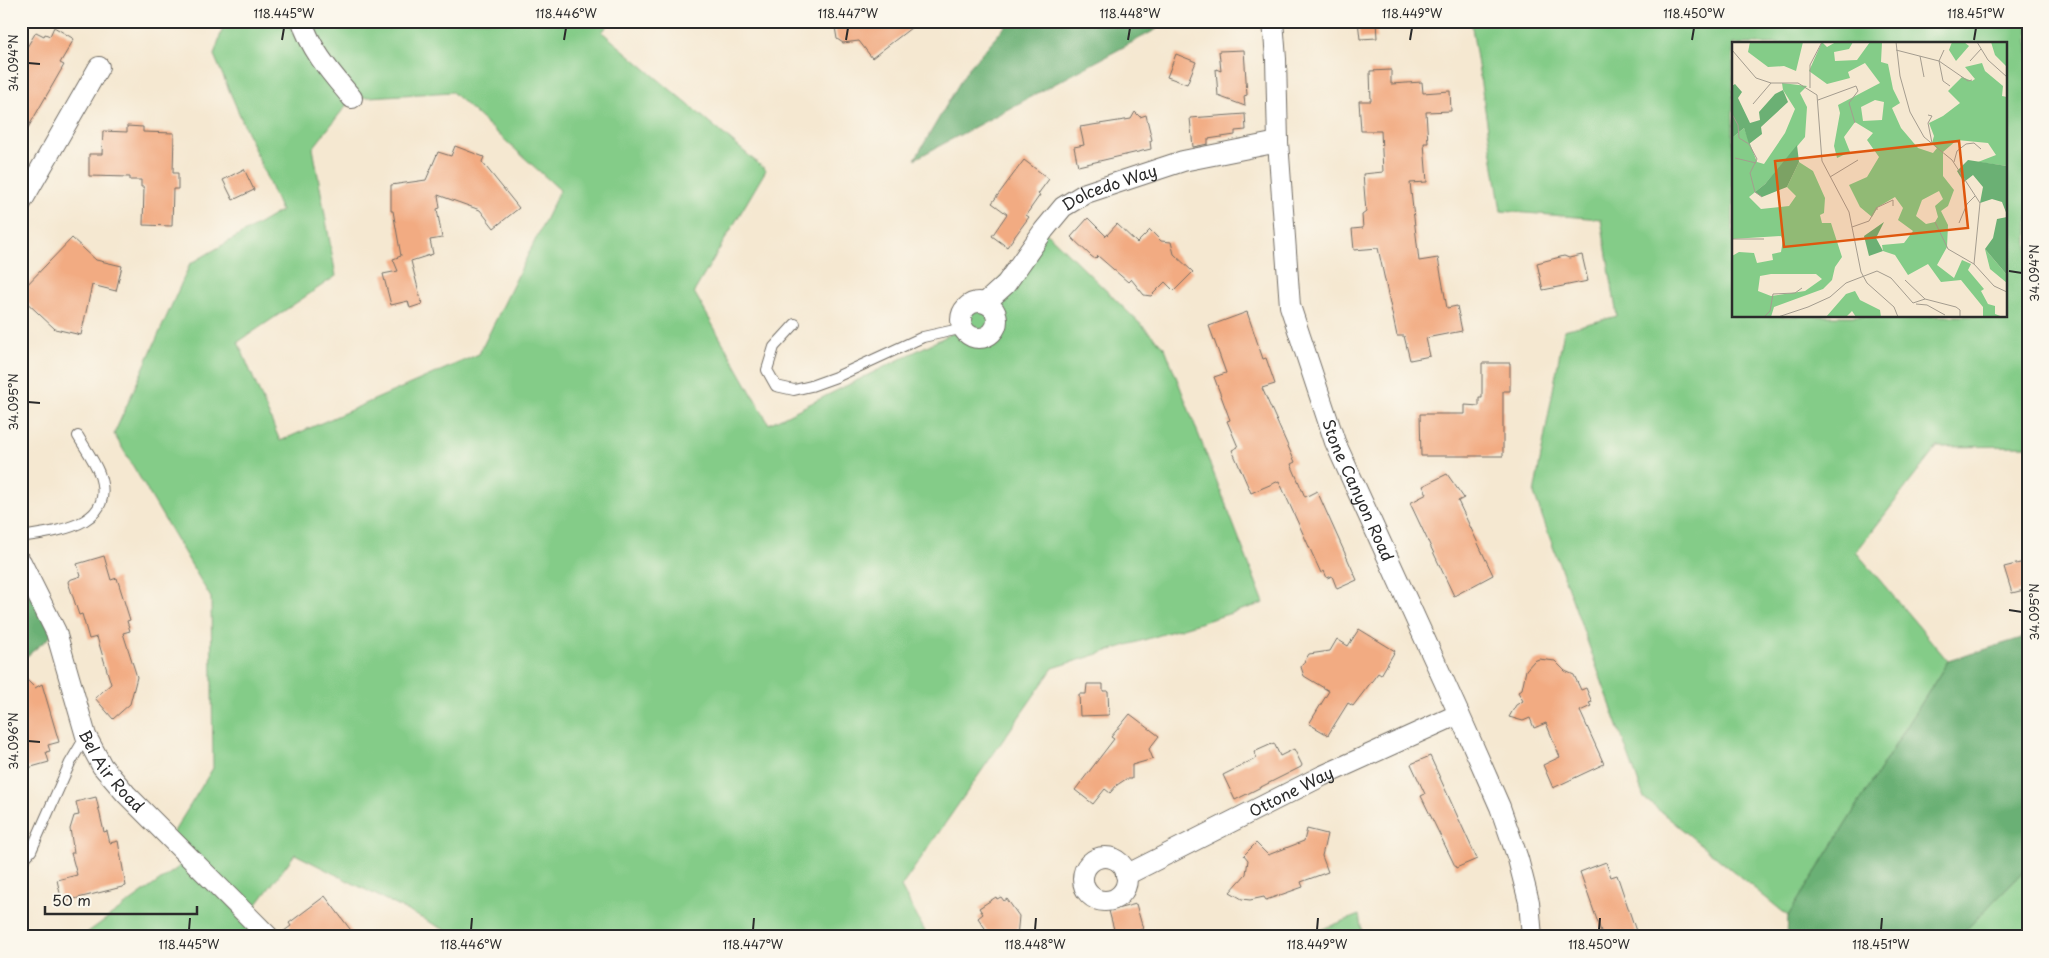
<svg xmlns="http://www.w3.org/2000/svg" width="2049" height="958" font-family="'Playpen Sans',sans-serif">
<rect width="100%" height="100%" fill="#fbf7ec"/>
<filter id="ink" filterUnits="userSpaceOnUse"><feTurbulence type="fractalNoise" baseFrequency=".02" numOctaves="2"/><feDisplacementMap in="SourceGraphic" scale="10" xChannelSelector="R" yChannelSelector="G"/><feConvolveMatrix kernelMatrix="1 2 1 2 8 2 1 2 1" color-interpolation-filters="sRGB"/></filter>
<filter id="wash" filterUnits="userSpaceOnUse"><feTurbulence type="fractalNoise" baseFrequency=".0096" numOctaves="4" result="noise"/><feDisplacementMap in="SourceGraphic" scale="20" xChannelSelector="R" yChannelSelector="G"/><feGaussianBlur stdDeviation="1.12" result="paint"/><feColorMatrix in="noise" values="0 0 0 0 0 0 0 0 0 0 0 0 0 0 0 0 0 1.4 0 .05"/><feComposite in="paint" operator="in"/></filter>
<g filter="url(#wash)">
<rect width="100%" height="100%" fill="#f5e8d1"/>
<!-- green -->
<g fill="#84cc88" stroke="#587c5a" fill-rule="evenodd">
<path d="M225,21H612L602,32L766,170L694,292L769,424L963,328C960,315 965,304 979,302L1044,230L1165,348L1264,603L1053,668L901,887L928,937H459L295,854L248,916L269,937H81L190,859L170,838L213,768L211,598L114,434L190,264L281,211L214,55ZM452,92L560,190L479,354L280,441L238,342L336,276L313,148L352,98Z"/>
<path d="M1471,21H2028V446L1937,447L1856,552L1948,661L1788,916L1644,798L1534,494L1564,330L1617,316L1601,219L1501,211ZM1733,44H2005V316H1733Z"/>
<polygon points="2028,866 2028,937 1959,937"/>
<polygon points="1359,915 1363,937 1302,937"/>
</g>
<!-- forest -->
<g fill="#6bb074" stroke="#4b6e50">
<polygon points="1010,21 1155,21 1157,29 915,159 967,70"/>
<polygon points="21,563 56,632 21,661"/>
<polygon points="2028,636 2028,866 1959,937 1787,937 1788,916 1948,661"/>
</g>
<g id="blocks">
<!-- building -->
<g fill="#f2ab82">
<polygon points="834,21 920,21 872,58 859,41 843,43 837,39"/>
<polygon points="1358,21 1376,21 1377,38 1360,39"/>
<polygon points="54,27 74,39 60,63 64,65 21,140 21,44 27,47 36,32 44,36 45,34 50,36"/>
<polygon points="1244,50 1247,95 1244,96 1245,106 1218,96 1216,69 1221,71 1219,51"/>
<polygon points="1176,54 1196,62 1187,84 1167,77"/>
<polygon points="1391,70 1391,84 1422,82 1423,93 1450,91 1451,111 1426,112 1428,143 1424,143 1427,182 1410,183 1419,261 1438,258 1447,308 1457,306 1462,331 1426,338 1430,356 1410,360 1404,336 1397,336 1378,248 1354,250 1352,229 1363,228 1362,215 1366,212 1363,174 1383,172 1381,131 1361,131 1359,101 1371,101 1370,71"/>
<polygon points="1135,112 1140,117 1146,115 1152,140 1150,141 1151,149 1078,166 1074,147 1084,145 1080,127 1131,119"/>
<polygon points="1245,114 1246,130 1235,131 1235,135 1208,139 1208,144 1193,147 1190,118"/>
<polygon points="127,126 143,127 143,132 174,133 173,173 178,173 178,189 173,189 172,226 143,225 144,187 141,187 141,180 130,180 130,177 89,176 89,154 102,154 103,131 127,132"/>
<polygon points="455,146 484,157 482,162 519,208 494,228 480,210 438,195 440,208 437,209 442,238 430,240 433,254 411,261 422,304 410,308 408,301 391,305 383,274 398,271 393,259 401,256 393,211 391,211 391,185 426,180 438,152 451,156"/>
<polygon points="1024,160 1049,179 1038,194 1040,195 1026,215 1029,217 1007,247 992,236 1007,214 992,203"/>
<polygon points="244,169 254,190 233,200 223,180"/>
<polygon points="1088,218 1106,236 1117,224 1137,243 1150,230 1161,241 1171,242 1174,254 1193,272 1174,291 1165,282 1151,296 1144,295 1131,279 1128,282 1098,256 1095,259 1091,256 1071,237"/>
<polygon points="72,238 96,260 122,266 116,291 92,285 81,335 55,329 21,297 21,291"/>
<polygon points="1582,255 1588,281 1543,290 1537,263 1564,256 1569,258"/>
<polygon points="1247,312 1263,359 1266,358 1275,384 1262,388 1295,462 1291,464 1305,497 1317,491 1357,580 1337,589 1332,576 1327,578 1324,571 1321,573 1279,481 1251,493 1232,450 1238,447 1227,421 1230,420 1214,377 1226,373 1209,326"/>
<polygon points="1482,363 1510,363 1510,391 1503,391 1503,456 1421,456 1420,414 1465,414 1465,405 1479,406 1479,398 1482,398"/>
<polygon points="1447,474 1464,498 1458,501 1493,575 1454,596 1410,503 1427,494 1423,486"/>
<polygon points="104,556 111,580 117,578 130,620 127,621 130,631 123,633 137,677 130,704 113,719 95,698 111,684 97,637 89,639 82,614 79,615 68,582 69,580 81,576 77,564"/>
<polygon points="2028,561 2028,589 2012,593 2004,567"/>
<polygon points="1359,629 1395,651 1381,675 1378,673 1353,706 1348,703 1328,735 1309,724 1329,691 1304,676 1301,667 1309,654 1330,651 1337,639 1348,646"/>
<polygon points="1539,659 1555,661 1565,671 1574,675 1581,690 1586,688 1592,702 1589,703 1591,706 1580,711 1604,764 1553,788 1543,765 1560,757 1546,723 1534,728 1530,718 1523,721 1509,717 1516,705 1523,701 1518,692 1522,689 1526,670 1534,661"/>
<polygon points="21,674 35,688 42,684 59,742 48,745 50,751 46,752 49,762 21,770"/>
<polygon points="1087,684 1103,684 1103,691 1108,691 1109,715 1080,716 1079,694 1086,694"/>
<polygon points="1130,714 1159,736 1149,749 1153,759 1132,765 1132,779 1126,779 1117,785 1110,793 1105,789 1093,804 1075,790 1114,739 1111,737"/>
<polygon points="1274,743 1280,756 1294,749 1302,765 1301,767 1235,800 1223,775 1257,758 1254,752"/>
<polygon points="1430,756 1477,859 1456,868 1421,796 1425,794 1411,764"/>
<polygon points="96,797 104,832 107,831 110,843 118,841 126,886 62,902 57,880 77,875 71,853 74,853 70,829 74,816 79,815 76,802"/>
<polygon points="1307,829 1327,834 1322,856 1328,872 1301,882 1303,887 1266,900 1264,897 1250,900 1242,899 1230,892 1246,874 1248,860 1244,855 1256,843 1268,855 1304,841"/>
<polygon points="1606,862 1611,877 1617,875 1638,937 1603,937 1580,872"/>
<polygon points="325,896 356,937 281,937 280,934 291,926 289,923"/>
<polygon points="996,897 997,899 1001,897 1004,901 1007,899 1019,916 1017,937 991,937 978,918 983,914 979,908"/>
<polygon points="1136,904 1143,929 1116,937 1109,911"/>
</g>
</g>
</g>
<g filter="url(#ink)">
<use href="#blocks" fill-opacity="0" stroke="#726d65" stroke-width="1"/>
<g fill="none" stroke-linecap="round" stroke-linejoin="round">
<!-- lane casing -->
<g stroke="#726d65" stroke-width="12">
<g id="lane">
<polyline points="795,324 774,347 767,370 776,386 794,390 811,386 836,377 923,337 964,328"/>
<path d="M21,537C57,531 118,526 99,473C94,460 85,448 78,436"/>
<polyline points="21,862 31,851 70,763 86,736"/>
</g>
</g>
<!-- street casing -->
<g stroke="#726d65" stroke-width="22">
<g id="street">
<path d="M302,21C311,51 333,75 352,98"/>
<path id="s1" d="M1273,21L1276,59L1278,142L1290,306L1335,442L1459,714L1500,807L1518,859L1529,902L1532,937"/>
<polyline points="21,203 99,67"/>
<circle cx="979" cy="320" r="18"/>
<path id="s2" d="M985,303L1006,284L1044,230L1063,207L1086,193L1183,161L1278,142"/>
<path id="s3" d="M21,562L56,632L86,736L102,766L126,794L269,937"/>
<circle cx="1105" cy="879" r="22"/>
<path id="s4" d="M1126,875L1322,776L1459,714"/>
</g>
</g>
<!-- lane -->
<use href="#lane" stroke="#fff" stroke-width="10"/>
<!-- street -->
<use href="#street" stroke="#fff" stroke-width="20"/>
</g>
</g>
<!-- ticks -->
<path fill="none" stroke="#2b2b2b" stroke-width="2" d="M282,40L284,28M564,40L566,28M846,40L848,28M1128,40L1130,28M1410,40L1412,28M1692,40L1694,28M1974,40L1976,28M28,63L40,64M2009,271L2022,273M28,402L40,403M2009,610L2022,612M28,741L40,742M189,930L190,918M471,930L472,918M753,930L754,918M1035,930L1036,918M1317,930L1318,918M1599,930L1600,918M1881,930L1882,918"/>
<g text-anchor="middle" stroke-width="4" stroke-linejoin="round" paint-order="stroke">
<!-- street labels -->
<g font-size="16" fill="#2b2b2b" stroke="#fbf7ec">
<text dy="6" stroke="none"><textPath href="#s2" startOffset="175">Dolcedo Way</textPath></text>
<text dy="6" stroke="none"><textPath href="#s1" startOffset="482">Stone Canyon Road</textPath></text>
<text dy="6" stroke="none"><textPath href="#s3" startOffset="230">Bel Air Road</textPath></text>
<text dy="6" stroke="none"><textPath href="#s4" startOffset="185">Ottone Way</textPath></text>
</g>
</g>
<!-- overview -->
<g transform="translate(1732 42)">
<rect width="275" height="275" fill="#f5e8d1"/>
<path d="M18,0H71L64,29L52,24L36,25L16,10ZM90,0L95,5L104,0H121L117,7L102,10L103,19L125,18L138,0H150L149,20L156,22L161,47L168,61L160,66L169,86L186,106L201,111L205,106L200,101L202,94L197,81L211,74L228,61L216,49L230,35L240,39L243,37L233,25L250,21L253,29L271,44L270,54L275,55V124L246,120L264,113L256,101L225,98L211,110V134L222,148L216,164L209,169L216,183L215,205L205,223L222,236L230,218L239,222L236,228L252,247L249,249L256,262L263,264V272L271,275H251V265L229,238L209,240L196,222L176,233L163,213L151,209L150,203L172,201L181,189L166,178L171,166L163,155L146,165L140,175L128,165L117,143L135,135L147,115L135,98L141,91L123,80L112,95L118,110L105,116L102,104L108,71L106,63L148,41L133,21L116,30L118,36L95,42L77,29ZM143,58L152,60L150,78L131,79L129,65ZM207,149L211,157L203,164L206,175L203,180L194,182L184,174L190,158ZM220,0H232L237,4L224,19L217,8ZM259,0H275V25L263,13ZM50,41L75,44L68,51L75,65L73,95L33,142L17,155L29,167L57,164L64,154L55,145L67,120L81,129L93,156L92,171L88,173L90,181H99L110,215L103,225L100,238L91,247L42,265L39,275H0V214L7,210L22,211L25,221L41,218L40,212L49,210L51,198L49,194L0,197V96L12,86L25,120L32,122L53,91L63,67L51,48ZM39,232H84L90,237L73,249L39,254L26,249L28,234ZM253,207L275,233V241L258,227ZM123,249L128,258L148,268L149,275H124L120,269L114,275H94L114,252Z" fill="#84cc88" fill-rule="evenodd"/>
<path d="M3,42L10,50L6,56L18,81L28,78L27,70L43,52L51,48L56,60L29,85L30,92L17,102L12,86L0,96V44ZM65,103L67,120L55,145L30,155L23,150L33,142ZM236,118L275,124V173L270,160L260,157L248,161L251,145L241,133L232,140L228,134L225,129ZM275,175V233L253,207L261,196L265,177ZM152,180L144,196L151,209L137,214L132,194Z" fill="#6bb074"/>
<path fill="none" stroke="#a49c8f" stroke-width="1" d="M164,0L168,34L178,70L192,95L220,118L248,161L242,222L262,244L275,250M245,0L256,18L275,35M0,8L24,36L39,41H66L85,53L90,119L117,170L129,230L135,241L162,265L166,275M164,8L207,19L236,39L240,38M212,8L207,19L211,39L218,44M188,14L192,35M238,19L249,7M78,46V23L90,0M86,58L124,44L126,49L117,61L123,81M21,62L39,41M0,72L6,83L7,96L17,102L25,117L18,131L23,150L30,155M196,73L200,74L196,81L200,101M3,116L24,121M222,120L225,109L234,102L242,101L249,107M98,135L126,118M146,165L161,158V164M203,180L216,207L242,222M227,181L235,162L243,154M120,185L137,179L145,165V168M0,197H32M145,229L159,236L181,261L193,257L224,265L228,268V275M173,238L193,257M184,262L195,263L213,273M32,275L38,269L41,252L63,251L70,246M46,275L76,265L98,255L114,241L145,229"/>
<path fill="#df570e" fill-opacity="0.15" stroke="#df570e" stroke-width="2.5" d="M227,99L236,186L52,205L43,119Z"/>
<rect width="275" height="275" fill="none" stroke="#2b2b2b" stroke-width="2.5"/>
</g>
<!-- margin -->
<rect width="2049" height="958" fill="none" stroke="#fbf7ec" stroke-width="55"/>
<!-- scale -->
<path d="M45 906v8h152v-8" fill="none" stroke="#2b2b2b" stroke-width="2.5"/>
<text x="52" y="906" font-size="15" fill="#2b2b2b" stroke="#fbf7ec" stroke-width="4" paint-order="stroke">50 m</text>
<rect x="28" y="28" width="1994" height="902" fill="none" stroke="#2b2b2b" stroke-width="2"/>
<g font-size="12" text-anchor="middle" fill="#2b2b2b">
<text x="284" y="18">118.445°W</text>
<text x="566" y="18">118.446°W</text>
<text x="848" y="18">118.447°W</text>
<text x="1130" y="18">118.448°W</text>
<text x="1412" y="18">118.449°W</text>
<text x="1694" y="18">118.450°W</text>
<text x="1976" y="18">118.451°W</text>
<text transform="translate(14 63) rotate(-90)" y="4">34.094°N</text>
<text transform="translate(2035 273) rotate(-90)" y="4">34.094°N</text>
<text transform="translate(14 402) rotate(-90)" y="4">34.095°N</text>
<text transform="translate(2035 612) rotate(-90)" y="4">34.095°N</text>
<text transform="translate(14 741) rotate(-90)" y="4">34.096°N</text>
<text x="189" y="949">118.445°W</text>
<text x="471" y="949">118.446°W</text>
<text x="753" y="949">118.447°W</text>
<text x="1035" y="949">118.448°W</text>
<text x="1317" y="949">118.449°W</text>
<text x="1599" y="949">118.450°W</text>
<text x="1881" y="949">118.451°W</text>
</g>
</svg>
